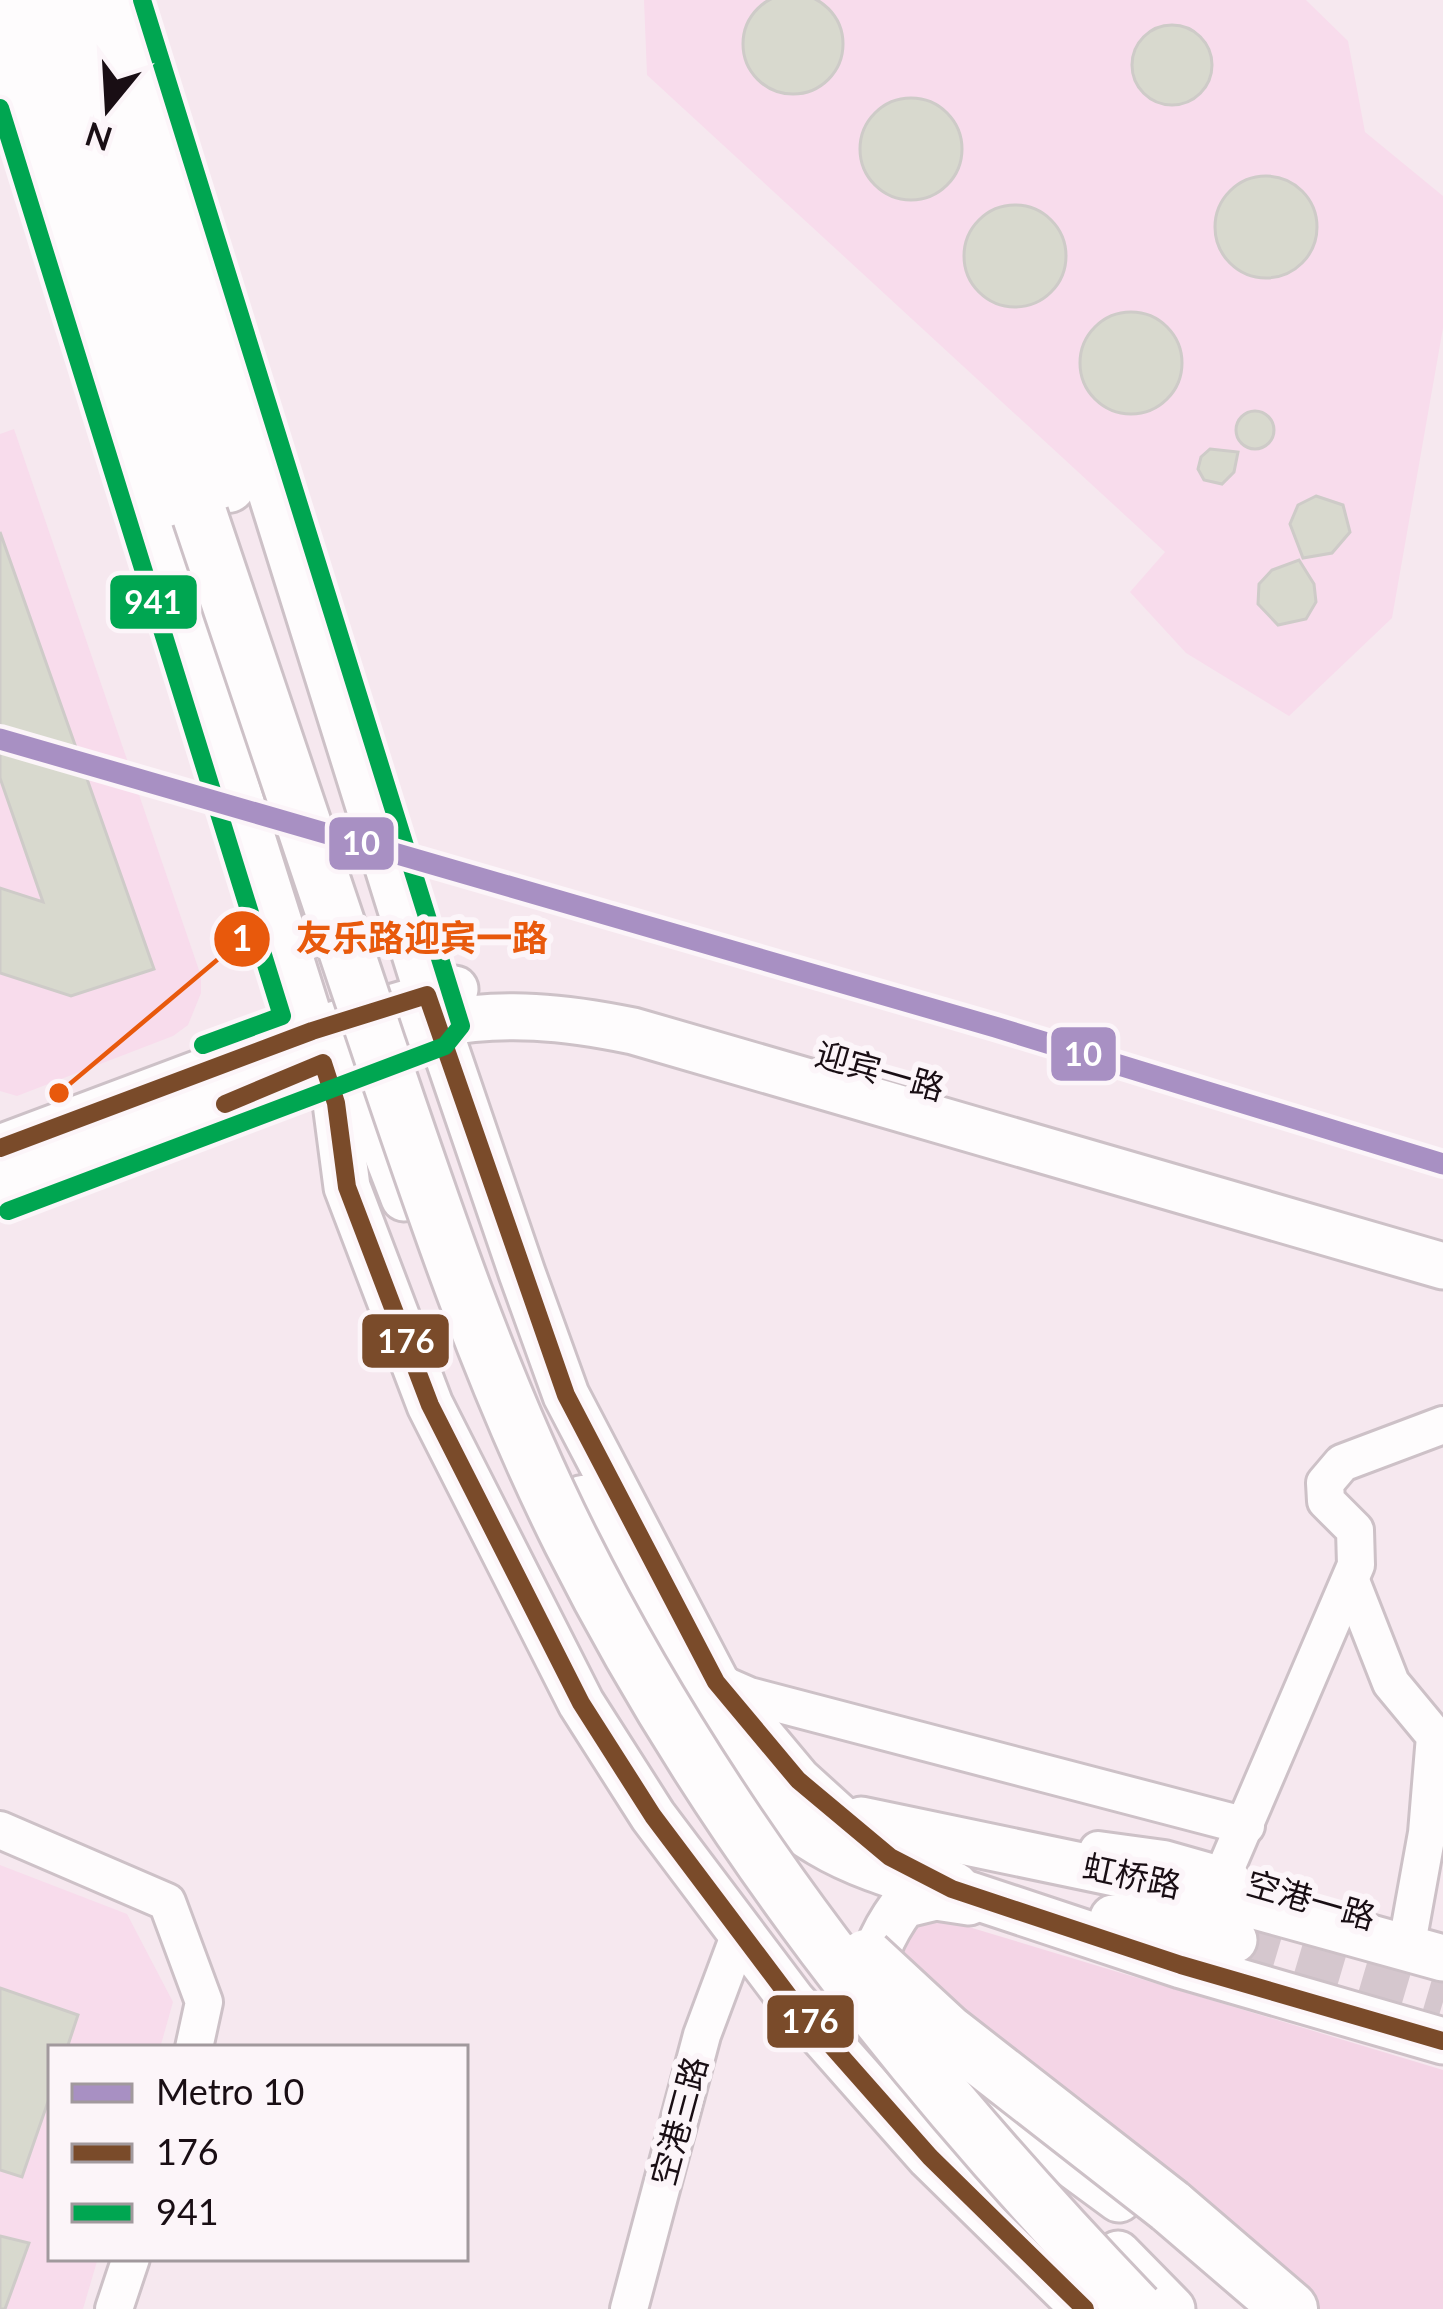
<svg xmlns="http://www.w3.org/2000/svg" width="1443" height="2309" font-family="Lato,'Noto Sans SC',sans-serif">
<rect width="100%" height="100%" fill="#f6e8ef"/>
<!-- built -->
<g fill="#f8dcec">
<polygon points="644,0 1306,0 1348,41 1365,132 1443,196 1443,328 1392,618 1289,716 1186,653 1130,592 1165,552 647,75"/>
<polygon points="14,429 201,976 201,993 188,1025 173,1036 17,1096 0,1091 0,434"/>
<polygon points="0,1865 127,1914 173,2002 160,2048 51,2048 51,2258 98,2258 83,2309 0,2309"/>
</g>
<!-- green -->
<polygon fill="#f4d5e6" points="909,1909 1443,2070 1443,2309 1314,2309 892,1970"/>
<!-- building -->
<g fill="#d8d9ce" stroke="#cecbc8" stroke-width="3">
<circle cx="793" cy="44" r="50"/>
<circle cx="1172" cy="65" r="40"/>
<circle cx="911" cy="149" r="51"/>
<circle cx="1266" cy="227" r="51"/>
<circle cx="1015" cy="256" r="51"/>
<circle cx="1131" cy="363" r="51"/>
<circle cx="1255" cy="430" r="19"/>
<polygon points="1210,449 1238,452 1234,472 1222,484 1204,480 1198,469 1201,457"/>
<polygon points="1316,496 1343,505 1350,532 1332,553 1303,558 1290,524 1298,505"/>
<polygon points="0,532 154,969 71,996 0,973 0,888 43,902 0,778"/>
<polygon points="1299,560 1314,584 1316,602 1306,619 1278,625 1258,604 1259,584 1272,570"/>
<polygon points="0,1988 78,2015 67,2048 51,2048 51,2093 22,2177 0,2170"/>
<polygon points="0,2236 29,2243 5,2309 0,2309"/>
</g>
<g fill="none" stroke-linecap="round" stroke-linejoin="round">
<!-- major-tunnel -->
<polyline stroke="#d5c7ce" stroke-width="45" stroke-dasharray="45 22" stroke-linecap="butt" points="1234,1940 1443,2002"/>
<!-- minor casing -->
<g stroke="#cdc1c7" stroke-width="42">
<g id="minor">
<polyline points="1351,1581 1391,1683 1435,1736 1427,1833 1410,1927"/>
<polyline points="717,1682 749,1696 1246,1826"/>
<polyline points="0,1830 167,1902 204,2002 194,2048"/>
<polyline points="1098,1850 1164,1859 1231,1878"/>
<polyline points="1223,1875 1356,1565 1355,1530 1326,1501 1325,1483 1342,1463 1443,1425"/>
<polyline points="114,2309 131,2258"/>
<polyline points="629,2309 702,2035 739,1936"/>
</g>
</g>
<!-- major casing -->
<g stroke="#cdc1c7" stroke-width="51">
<g id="major">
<polyline points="117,0 437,1024 522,1273 566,1395 716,1682 798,1780 853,1830 952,1889 1181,1965 1443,2041"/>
<polyline points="0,20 53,207 336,1103 347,1187 430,1405 581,1703 653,1816 793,2002 930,2157 1085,2309"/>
<polyline points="362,1089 404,1198"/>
<polyline points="0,1148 312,1031 455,989"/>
<path d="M0,1189L437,1024C506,1011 564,1017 633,1031L1443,1266"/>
<polyline points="861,1820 1201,1891 1443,1958"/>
<polyline points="1113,1918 1234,1940"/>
<path d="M878,1997C865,1964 884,1931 903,1905L936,1897L969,1902"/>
<polyline points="930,2060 1119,2199"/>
<polyline points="1118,2254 1172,2309"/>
</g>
</g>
<!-- highway casing -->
<g stroke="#cdc1c7" stroke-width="60">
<g id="highway">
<polyline points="25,0 200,516"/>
<polyline points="72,0 228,485"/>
<polyline points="39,121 53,207"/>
<path d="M583,1503C642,1621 702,1770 822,1839C862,1863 908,1875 952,1889"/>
<polyline points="1170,2206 1290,2309"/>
</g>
</g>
<!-- minor -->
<use href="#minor" stroke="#fefcfd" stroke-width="36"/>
<!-- major -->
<use href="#major" stroke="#fefcfd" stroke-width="45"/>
<!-- highway -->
<use href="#highway" stroke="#fefcfd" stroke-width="54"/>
<!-- highway-bridge casing -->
<g stroke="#cdc1c7" stroke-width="60" stroke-linecap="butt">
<g id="highway-bridge">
<path d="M200,516C259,691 318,867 377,1042C434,1211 491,1381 571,1541C715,1828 914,2078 1136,2309"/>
<polyline points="866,1957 947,2032 1170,2206"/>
</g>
</g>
<!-- highway-bridge -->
<use href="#highway-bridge" stroke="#fefcfd" stroke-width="54"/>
<!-- bus-1 casing -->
<g stroke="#fcf5f9" stroke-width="27">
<g id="bus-1">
<polyline points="225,1104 323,1063 336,1103 347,1187 430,1405 581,1703 653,1816 793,2002 930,2157 1085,2309"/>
<polyline points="0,1148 312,1031 427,995 566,1395 716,1682 798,1780 890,1857 952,1889 1181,1965 1443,2041"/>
</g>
</g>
<!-- bus-2 casing -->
<g stroke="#fcf5f9" stroke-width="27">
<g id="bus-2">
<polyline points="0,108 282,1016 203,1045"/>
<polyline points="8,1211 445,1046 461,1026 142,0"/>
</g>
</g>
<!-- bus-1 -->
<use href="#bus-1" stroke="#7a4b2a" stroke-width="18"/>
<!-- bus-2 -->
<use href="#bus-2" stroke="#00a651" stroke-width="18"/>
<!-- metro-1 casing -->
<g stroke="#fcf5f9" stroke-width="30">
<polyline id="metro-1" points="0,739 995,1027 1443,1164"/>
</g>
<!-- metro-1 -->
<use href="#metro-1" stroke="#a890c3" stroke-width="21"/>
</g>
<g text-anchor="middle" stroke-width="12" stroke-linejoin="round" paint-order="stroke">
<!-- street labels -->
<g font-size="33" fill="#190e14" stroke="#fcf5f9">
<text transform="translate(880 1071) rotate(16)" y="12">迎宾一路</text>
<text transform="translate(1132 1876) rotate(12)" y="12">虹桥路</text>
<text transform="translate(1311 1900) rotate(16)" y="12">空港一路</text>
<text transform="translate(679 2121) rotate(-75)" y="12">空港三路</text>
</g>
</g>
<!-- callouts -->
<path fill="none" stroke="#e8590c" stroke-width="4.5" d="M59 1093L242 939"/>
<g fill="#e8590c" stroke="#fcf5f9" stroke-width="4.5">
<circle cx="59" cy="1093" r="12"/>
<circle cx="242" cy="939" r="30"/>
</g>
<g font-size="36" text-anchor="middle" font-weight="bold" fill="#fff">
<text x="242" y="951">1</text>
</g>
<g font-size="36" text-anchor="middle" font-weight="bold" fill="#e8590c" stroke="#fcf5f9" stroke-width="12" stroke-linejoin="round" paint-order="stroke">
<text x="422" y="951">友乐路迎宾一路</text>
</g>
<g stroke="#fcf5f9" stroke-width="4.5">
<rect x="108" y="573" width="91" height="58" rx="12" fill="#00a651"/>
<rect x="327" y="815" width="69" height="57" rx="12" fill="#a890c3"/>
<rect x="1049" y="1025" width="69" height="58" rx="12" fill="#a890c3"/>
<rect x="360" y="1312" width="91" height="58" rx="12" fill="#7a4b2a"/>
<rect x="765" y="1993" width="91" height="57" rx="12" fill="#7a4b2a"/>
</g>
<g font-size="33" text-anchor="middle" font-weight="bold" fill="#fff">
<text x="153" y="614">941</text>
<text x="361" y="855">10</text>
<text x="1083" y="1066">10</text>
<text x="406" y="1353">176</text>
<text x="810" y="2033">176</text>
</g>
<!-- legend -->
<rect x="48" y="2045" width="420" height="216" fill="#fcf5f9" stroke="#a1999d" stroke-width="3"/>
<rect x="72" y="2084" width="60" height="18" fill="#a890c3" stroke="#a1999d" stroke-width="3"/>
<text x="156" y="2105" font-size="36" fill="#190e14">Metro 10</text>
<rect x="72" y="2144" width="60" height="18" fill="#7a4b2a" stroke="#a1999d" stroke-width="3"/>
<text x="156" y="2165" font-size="36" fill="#190e14">176</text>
<rect x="72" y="2204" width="60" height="18" fill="#00a651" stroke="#a1999d" stroke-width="3"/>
<text x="156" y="2225" font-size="36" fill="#190e14">941</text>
<!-- north arrow -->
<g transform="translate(108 108) rotate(198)" stroke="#fcf5f9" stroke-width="9" paint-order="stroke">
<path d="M0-9L21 45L0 30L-21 45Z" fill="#190e14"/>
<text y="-18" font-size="33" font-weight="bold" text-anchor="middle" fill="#190e14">N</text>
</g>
</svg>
